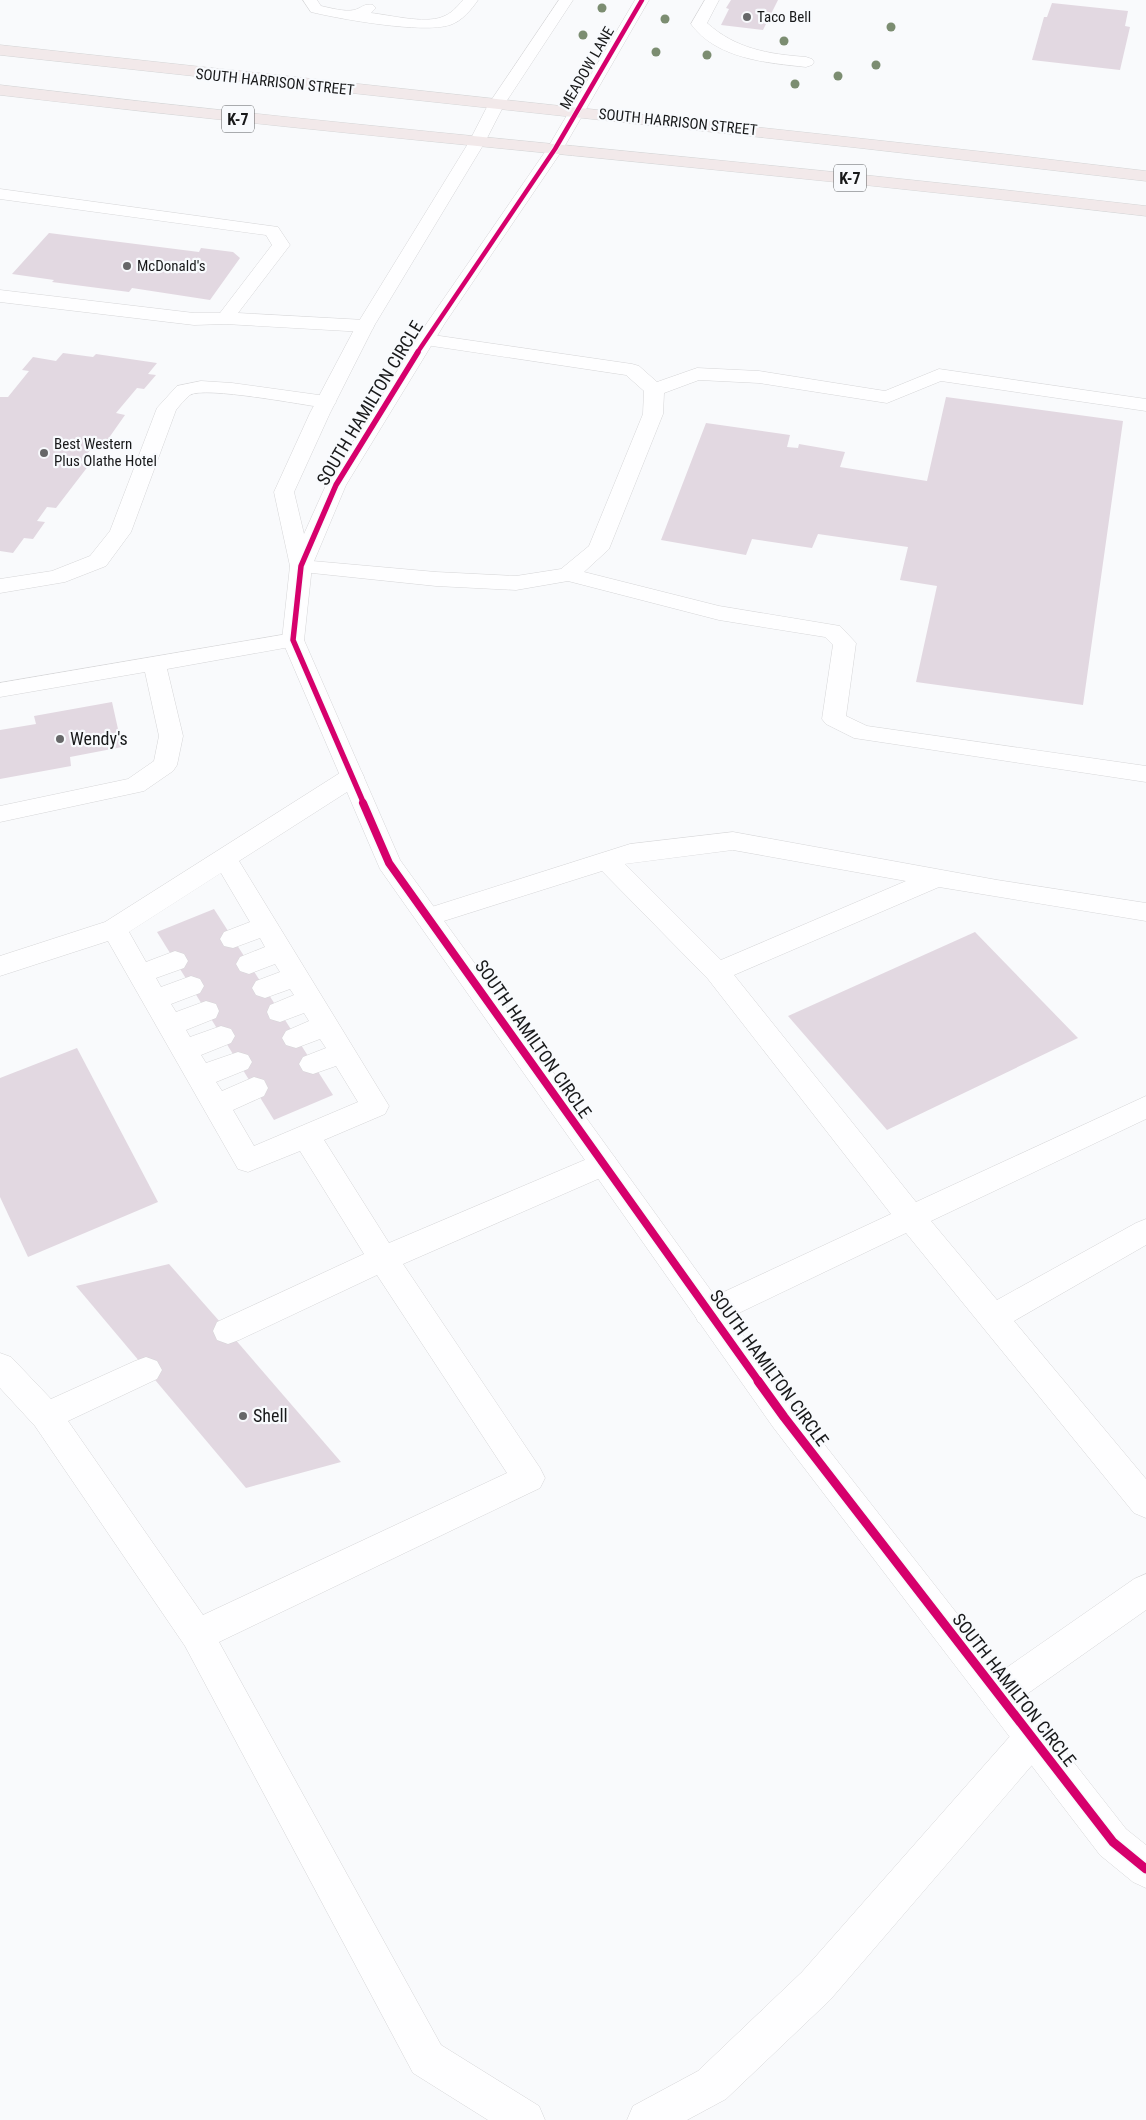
<svg xmlns="http://www.w3.org/2000/svg" width="1146" height="2120" font-family="'Roboto Condensed',sans-serif">
<rect width="100%" height="100%" fill="#f9fafc"/>
<!-- building -->
<g fill="#e2d8e1">
<polygon points="731,0 778,0 763,30 721,25 729,9 726,8"/>
<polygon points="1052,3 1128,11 1125,26 1130,27 1120,70 1032,60 1044,17 1047,17"/>
<polygon points="49,233 199,252 201,248 233,252 240,258 210,300 132,288 129,292 52,282 54,280 12,274"/>
<polygon points="63,353 93,357 96,354 157,363 148,374 156,375 144,389 137,388 116,413 125,415 106,442 97,441 80,463 89,465 56,508 47,507 37,521 45,522 33,539 24,538 13,553 0,551 0,397 8,397 29,371 22,370 33,357 56,361"/>
<polygon points="946,397 1123,421 1083,705 916,682 937,586 900,580 908,547 818,534 812,548 752,539 746,555 661,540 706,423 790,435 787,447 798,448 799,444 845,452 840,467 927,481"/>
<polygon points="112,702 122,747 70,757 71,766 0,779 0,730 36,724 34,716"/>
<polygon points="214,909 333,1095 274,1120 157,932"/>
<polygon points="975,932 1078,1038 887,1130 788,1016"/>
<polygon points="77,1048 158,1202 28,1257 0,1197 0,1078"/>
<polygon points="169,1264 228,1331 341,1462 246,1488 76,1286"/>
</g>
<g fill="none" stroke-linecap="round" stroke-linejoin="round">
<!-- service casing -->
<g stroke="#d6d6d8" stroke-width="1">
<g id="service">
<path d="M303,0H317L321,6C331,8 344,12 354,10C362,8 364,3 373,5L376,8L371,13C390,15 424,24 442,17C451,14 457,7 463,0H478C471,10 462,21 450,25C423,34 340,19 311,12Z"/>
<path d="M705,0H719L707,23C736,49 768,54 806,57L812,59L814,62L812,65L806,67C768,63 716,59 691,24Z"/>
<polygon points="0,189 278,227 290,245 238,313 365,320 372,322 374,326 372,330 365,332 225,324 194,325 0,302 0,290 194,313 220,313 272,245 266,235 0,199"/>
<polygon points="426,334 632,364 639,366 657,382 697,368 759,371 885,391 939,369 1146,399 1146,411 941,381 887,403 759,383 699,380 664,393 663,414 609,549 584,572 719,606 840,626 856,643 846,716 867,726 1146,766 1146,782 854,738 826,724 822,719 833,645 825,637 719,620 568,581 516,590 436,586 293,571 290,566 293,561 301,560 436,572 516,576 561,569 589,546 643,414 644,391 626,375 419,344 417,340 419,336"/>
<path d="M201,381L232,383L326,396L333,398L336,402L333,406L326,408C304,405 204,386 190,395C185,399 180,405 176,410L131,532L106,566L65,582L0,593V579L52,571L90,556L110,531L157,408L177,386Z"/>
<polygon points="293,633 301,635 304,640 301,645 167,669 183,736 177,765 173,771 144,791 0,822 0,806 128,779 154,761 159,736 145,672 0,697 0,683"/>
<path d="M352,769L361,771L364,777L361,783L239,861L389,1106L385,1114L324,1140L389,1243L594,1156L604,1153L614,1156L618,1164L614,1172L403,1264L540,1468L545,1478L540,1488L219,1642L441,2045L539,2106L545,2120H488L413,2073L185,1646L35,1426L0,1388V1353L11,1357L51,1399L135,1361L146,1357L157,1361L162,1370L157,1379L68,1421L203,1615L507,1473L377,1275L239,1340L228,1344L217,1340L213,1331L217,1322L364,1254L300,1151L248,1172L238,1169L108,941L0,976V956L105,922L343,771ZM221,873L250,922L224,932L220,939L224,946L233,948L260,938L265,947L240,957L236,964L240,971L249,974L275,964L280,972L256,981L252,988L256,995L265,998L290,989L294,995L270,1005L267,1012L270,1019L280,1022L304,1013L309,1021L286,1031L282,1038L286,1045L296,1048L320,1039L326,1048L303,1057L299,1064L303,1071L313,1074L336,1066L358,1102L254,1146L233,1110L264,1096L268,1088L264,1080L254,1077L222,1091L216,1082L248,1069L252,1062L248,1055L238,1052L206,1063L201,1055L231,1043L235,1036L231,1029L221,1026L190,1037L186,1030L216,1018L219,1011L216,1004L206,1001L176,1012L171,1004L200,993L204,986L200,979L191,976L161,987L156,978L184,968L188,961L184,954L175,951L146,962L129,932Z"/>
<path d="M733,832L997,880L1146,903V921L939,887L734,975L916,1202L1146,1096V1119L931,1221L997,1300L1136,1223L1146,1219V1245L1014,1321L1146,1479V1518L1134,1513L906,1233L720,1322L709,1326L698,1322L694,1313L698,1304L891,1214L708,979L602,871L428,926L419,923L415,917L419,911L630,844ZM733,850L906,881L721,960L625,864Z"/>
<polygon points="1146,1574 1146,1610 1010,1706 998,1711 986,1706 980,1694 986,1682 1134,1579"/>
<polygon points="1032,1721 1045,1726 1050,1738 1045,1750 830,2000 726,2099 687,2120 627,2120 633,2106 698,2071 802,1972 1019,1726"/>
</g>
</g>
<!-- minor casing -->
<g stroke="#d6d6d8" stroke-width="1">
<polygon id="minor" points="559,0 573,0 504,105 485,142 374,326 330,413 294,492 304,534 326,485 427,323 547,149 635,0 649,0 563,149 445,323 346,485 312,566 304,640 400,860 795,1407 1126,1829 1146,1845 1146,1888 1133,1882 1100,1855 773,1427 380,869 282,640 290,566 274,492 310,413 356,326 469,142 488,105"/>
</g>
<!-- trunk casing -->
<g stroke="#d3d4d5" stroke-width="1">
<g id="trunk">
<polygon points="0,45 1003,154 1146,171 1146,181 860,148 0,55"/>
<path d="M0,85C381,131 764,161 1146,206V216C764,171 381,140 0,95Z"/>
</g>
</g>
<!-- service -->
<use href="#service" fill="#fefeff" fill-rule="evenodd"/>
<!-- minor -->
<use href="#minor" fill="#fefeff" fill-rule="evenodd"/>
<!-- trunk -->
<use href="#trunk" fill="#f2e9ea" fill-rule="evenodd"/>
<!-- cycleway-far3 casing -->
<g stroke="#f8fafd" stroke-width="6">
<polyline id="cycleway-far3" points="417,353 555,149 642,0"/>
</g>
<!-- cycleway-far2 casing -->
<g stroke="#f8fafd" stroke-width="8">
<polyline id="cycleway-far2" points="364,804 293,640 301,566 336,485 418,352"/>
</g>
<!-- cycleway-far1 casing -->
<g stroke="#f8fafd" stroke-width="11">
<polyline id="cycleway-far1" points="363,803 389,863 759,1382"/>
</g>
<!-- cycleway casing -->
<g stroke="#f8fafd" stroke-width="12">
<polyline id="cycleway" points="758,1381 784,1417 1113,1842 1146,1869"/>
</g>
<!-- cycleway-far3 -->
<use href="#cycleway-far3" stroke="#d6006c" stroke-width="4.5"/>
<!-- cycleway-far2 -->
<use href="#cycleway-far2" stroke="#d6006c" stroke-width="5.5"/>
<!-- cycleway-far1 -->
<use href="#cycleway-far1" stroke="#d6006c" stroke-width="8"/>
<!-- cycleway -->
<use href="#cycleway" stroke="#d6006c" stroke-width="9"/>
</g>
<!-- trees -->
<g fill="#7c8d71">
<circle cx="602" cy="8" r="4.5"/>
<circle cx="665" cy="19" r="4.5"/>
<circle cx="891" cy="27" r="4.5"/>
<circle cx="583" cy="35" r="4.5"/>
<circle cx="784" cy="41" r="4.5"/>
<circle cx="656" cy="52" r="4.5"/>
<circle cx="707" cy="55" r="4.5"/>
<circle cx="876" cy="65" r="4.5"/>
<circle cx="838" cy="76" r="4.5"/>
<circle cx="795" cy="84" r="4.5"/>
</g>
<!-- markers -->
<g fill="#676869" stroke="#f8fafd" stroke-width="2">
<circle cx="747" cy="17" r="5"/>
<circle cx="127" cy="266" r="5"/>
<circle cx="44" cy="453" r="5"/>
<circle cx="60" cy="739" r="5"/>
<circle cx="243" cy="1416" r="5"/>
</g>
<g text-anchor="middle" stroke-width="4.5" stroke-linejoin="round" paint-order="stroke">
<!-- far-poi labels -->
<g font-size="15" fill="#18191a" stroke="#f8fafd" text-anchor="start">
<text x="757" y="22">Taco Bell</text>
<text x="137" y="271">McDonald's</text>
<text x="54" y="449">Best Western<tspan x="54" dy="17">Plus Olathe Hotel</tspan></text>
</g>
<!-- far-street labels -->
<g font-size="15" fill="#18191a" stroke="#f8fafd">
<text transform="translate(587 68) rotate(-60)" y="5">MEADOW LANE</text>
<text transform="translate(275 82) rotate(6)" y="5">SOUTH HARRISON STREET</text>
<text transform="translate(678 122) rotate(6)" y="5">SOUTH HARRISON STREET</text>
</g>
<!-- shield labels -->
<g fill="#f8fafd" stroke="#5b5c5e" stroke-width="1">
<rect x="222" y="105.5" width="32" height="27" rx="4"/>
<rect x="834" y="164.5" width="32" height="27" rx="4"/>
</g>
<g font-size="16" font-weight="bold" fill="#18191a">
<text x="238" y="125">K-7</text>
<text x="850" y="184">K-7</text>
</g>
<!-- street labels -->
<g font-size="18" fill="#18191a" stroke="#f8fafd">
<text transform="translate(370 403) rotate(-59)" y="6">SOUTH HAMILTON CIRCLE</text>
<text transform="translate(533 1039) rotate(55)" y="6">SOUTH HAMILTON CIRCLE</text>
<text transform="translate(769 1368) rotate(54)" y="6">SOUTH HAMILTON CIRCLE</text>
<text transform="translate(1014 1690) rotate(52)" y="6">SOUTH HAMILTON CIRCLE</text>
</g>
<!-- poi labels -->
<g font-size="18" fill="#18191a" stroke="#f8fafd" text-anchor="start">
<text x="70" y="745">Wendy's</text>
<text x="253" y="1422">Shell</text>
</g>
</g>
</svg>
